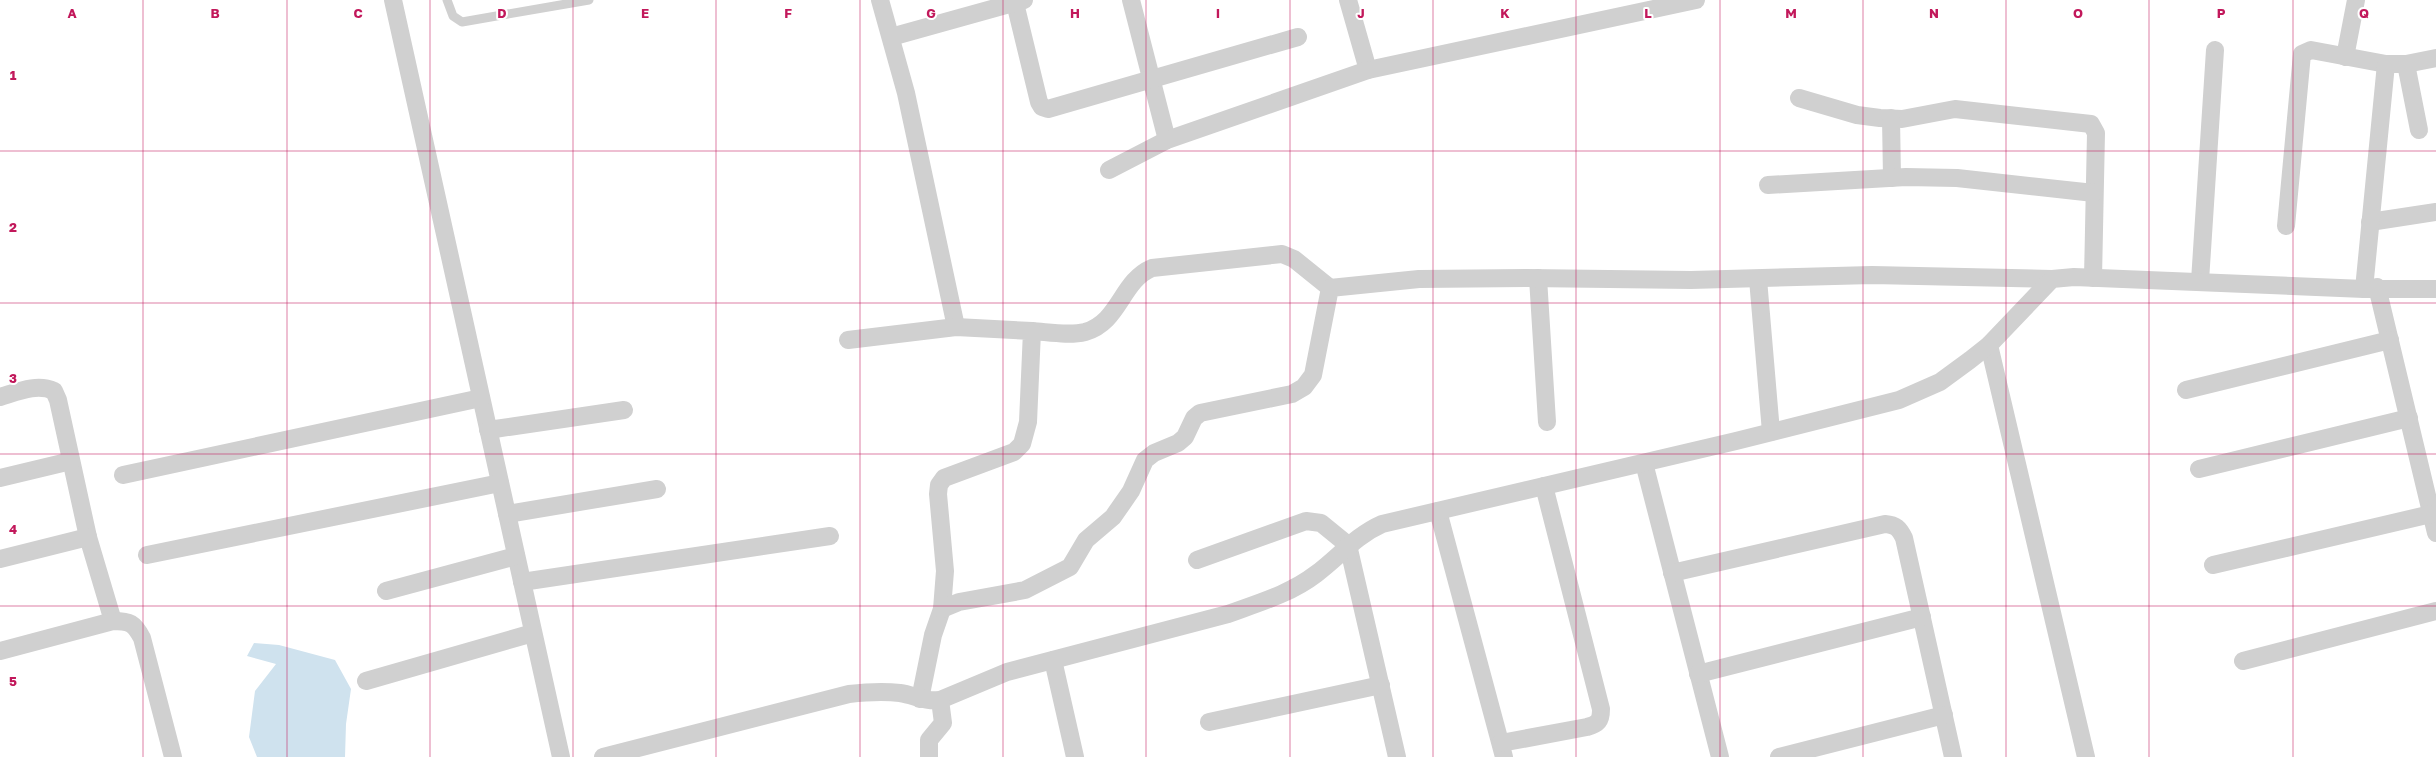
<svg xmlns="http://www.w3.org/2000/svg" width="2436" height="757" font-family="'Golos Text',sans-serif">
<rect width="100%" height="100%" fill="#fff"/>
<!-- water -->
<polygon fill="#cfe2ee" points="254,643 279,645 335,660 351,689 346,724 345,757 257,757 249,737 255,691 276,664 247,656"/>
<g fill="none" stroke-linecap="round" stroke-linejoin="round">
<!-- service -->
<polyline stroke="#d0d0d0" stroke-width="9" points="447,0 453,16 462,22 589,0"/>
<!-- minor -->
<g stroke="#d0d0d0" stroke-width="18">
<polyline points="393,0 561,757"/>
<polyline points="880,0 906,93 956,327"/>
<polyline points="1131,0 1167,140"/>
<polyline points="1348,0 1368,70 1696,0"/>
<polyline points="1015,3 1039,102 1042,107 1048,109 1298,37"/>
<polyline points="891,37 1024,0"/>
<polyline points="2345,57 2356,0"/>
<polyline points="2406,64 2419,130"/>
<polyline points="1799,98 1857,115 1880,118 1902,119 1955,109 2091,124 2096,133 2093,278"/>
<polyline points="1891,118 1892,178"/>
<polyline points="1109,170 1167,140 1368,70"/>
<polyline points="1768,185 1906,177 1957,178 2094,193"/>
<polyline points="2370,222 2436,212"/>
<polyline points="2286,226 2302,54 2311,50 2386,64"/>
<polyline points="1538,278 1547,422"/>
<polyline points="1758,279 1771,432"/>
<polyline points="2200,281 2215,50"/>
<polyline points="2377,287 2436,533"/>
<polyline points="2364,289 2386,64 2406,64 2436,58"/>
<path d="M1032,331C1048,332 1069,336 1085,332C1120,322 1121,281 1152,268L1282,254L1294,259L1330,288"/>
<polyline points="848,340 956,327 1032,331 1028,422 1022,444 1014,452 944,478 939,485 938,494 945,571 942,609 933,635 920,699"/>
<polyline points="1989,345 2086,757"/>
<polyline points="2186,390 2390,340"/>
<path d="M0,397C17,392 37,383 54,391L58,400L88,537L113,621"/>
<polyline points="488,430 624,410"/>
<polyline points="1644,463 1720,757"/>
<polyline points="2199,469 2409,418"/>
<polyline points="123,475 481,398"/>
<polyline points="0,478 71,461"/>
<polyline points="1438,511 1504,757"/>
<polyline points="507,514 657,489"/>
<polyline points="147,555 500,483"/>
<polyline points="0,559 88,537"/>
<polyline points="1197,560 1306,521 1321,523 1348,545 1397,757"/>
<polyline points="2213,565 2431,514"/>
<path d="M1672,573L1885,524C1896,525 1899,528 1904,538L1953,757"/>
<polyline points="522,582 830,536"/>
<polyline points="386,591 516,556"/>
<polyline points="942,609 959,602 1025,590 1070,567 1086,540 1113,517 1131,491 1145,460 1154,453 1178,443 1185,437 1194,418 1200,413 1292,394 1304,387 1313,375 1330,288 1419,279 1527,278 1691,280 1872,275 2052,279"/>
<path d="M0,651L113,621C130,621 134,623 142,638L173,757"/>
<polyline points="1053,660 1075,757"/>
<polyline points="2243,661 2436,611"/>
<polyline points="1698,674 1922,617"/>
<polyline points="366,681 533,633"/>
<polyline points="1209,722 1381,685"/>
<path d="M1501,743L1587,727C1598,724 1601,721 1601,709L1544,486"/>
<path d="M603,757L849,694C867,692 882,691 900,693C914,695 925,702 940,700L1007,672L1228,614C1258,603 1290,594 1316,574C1339,557 1355,536 1382,524L1736,441L1899,400L1940,382L1970,360L1989,345L2052,279L2074,277L2364,289H2436"/>
<polyline points="929,757 929,740 943,723 940,700"/>
<polyline points="1779,757 1944,715"/>
</g>
</g>
<!-- grid -->
<path fill="none" stroke="#c2185b" stroke-width="1" stroke-opacity="0.55" d="M143,0V757M287,0V757M430,0V757M573,0V757M716,0V757M860,0V757M1003,0V757M1146,0V757M1290,0V757M1433,0V757M1576,0V757M1720,0V757M1863,0V757M2006,0V757M2149,0V757M2293,0V757M0,151H2436M0,303H2436M0,454H2436M0,606H2436"/>
<g font-size="13" text-anchor="middle" font-weight="bold" fill="#c2185b" stroke="#fff" stroke-width="4" stroke-linejoin="round" paint-order="stroke">
<text x="72" y="18">A</text>
<text x="215" y="18">B</text>
<text x="358" y="18">C</text>
<text x="502" y="18">D</text>
<text x="645" y="18">E</text>
<text x="788" y="18">F</text>
<text x="931" y="18">G</text>
<text x="1075" y="18">H</text>
<text x="1218" y="18">I</text>
<text x="1361" y="18">J</text>
<text x="1505" y="18">K</text>
<text x="1648" y="18">L</text>
<text x="1791" y="18">M</text>
<text x="1934" y="18">N</text>
<text x="2078" y="18">O</text>
<text x="2221" y="18">P</text>
<text x="2364" y="18">Q</text>
<text x="13" y="80">1</text>
<text x="13" y="232">2</text>
<text x="13" y="383">3</text>
<text x="13" y="534">4</text>
<text x="13" y="686">5</text>
</g>
</svg>
